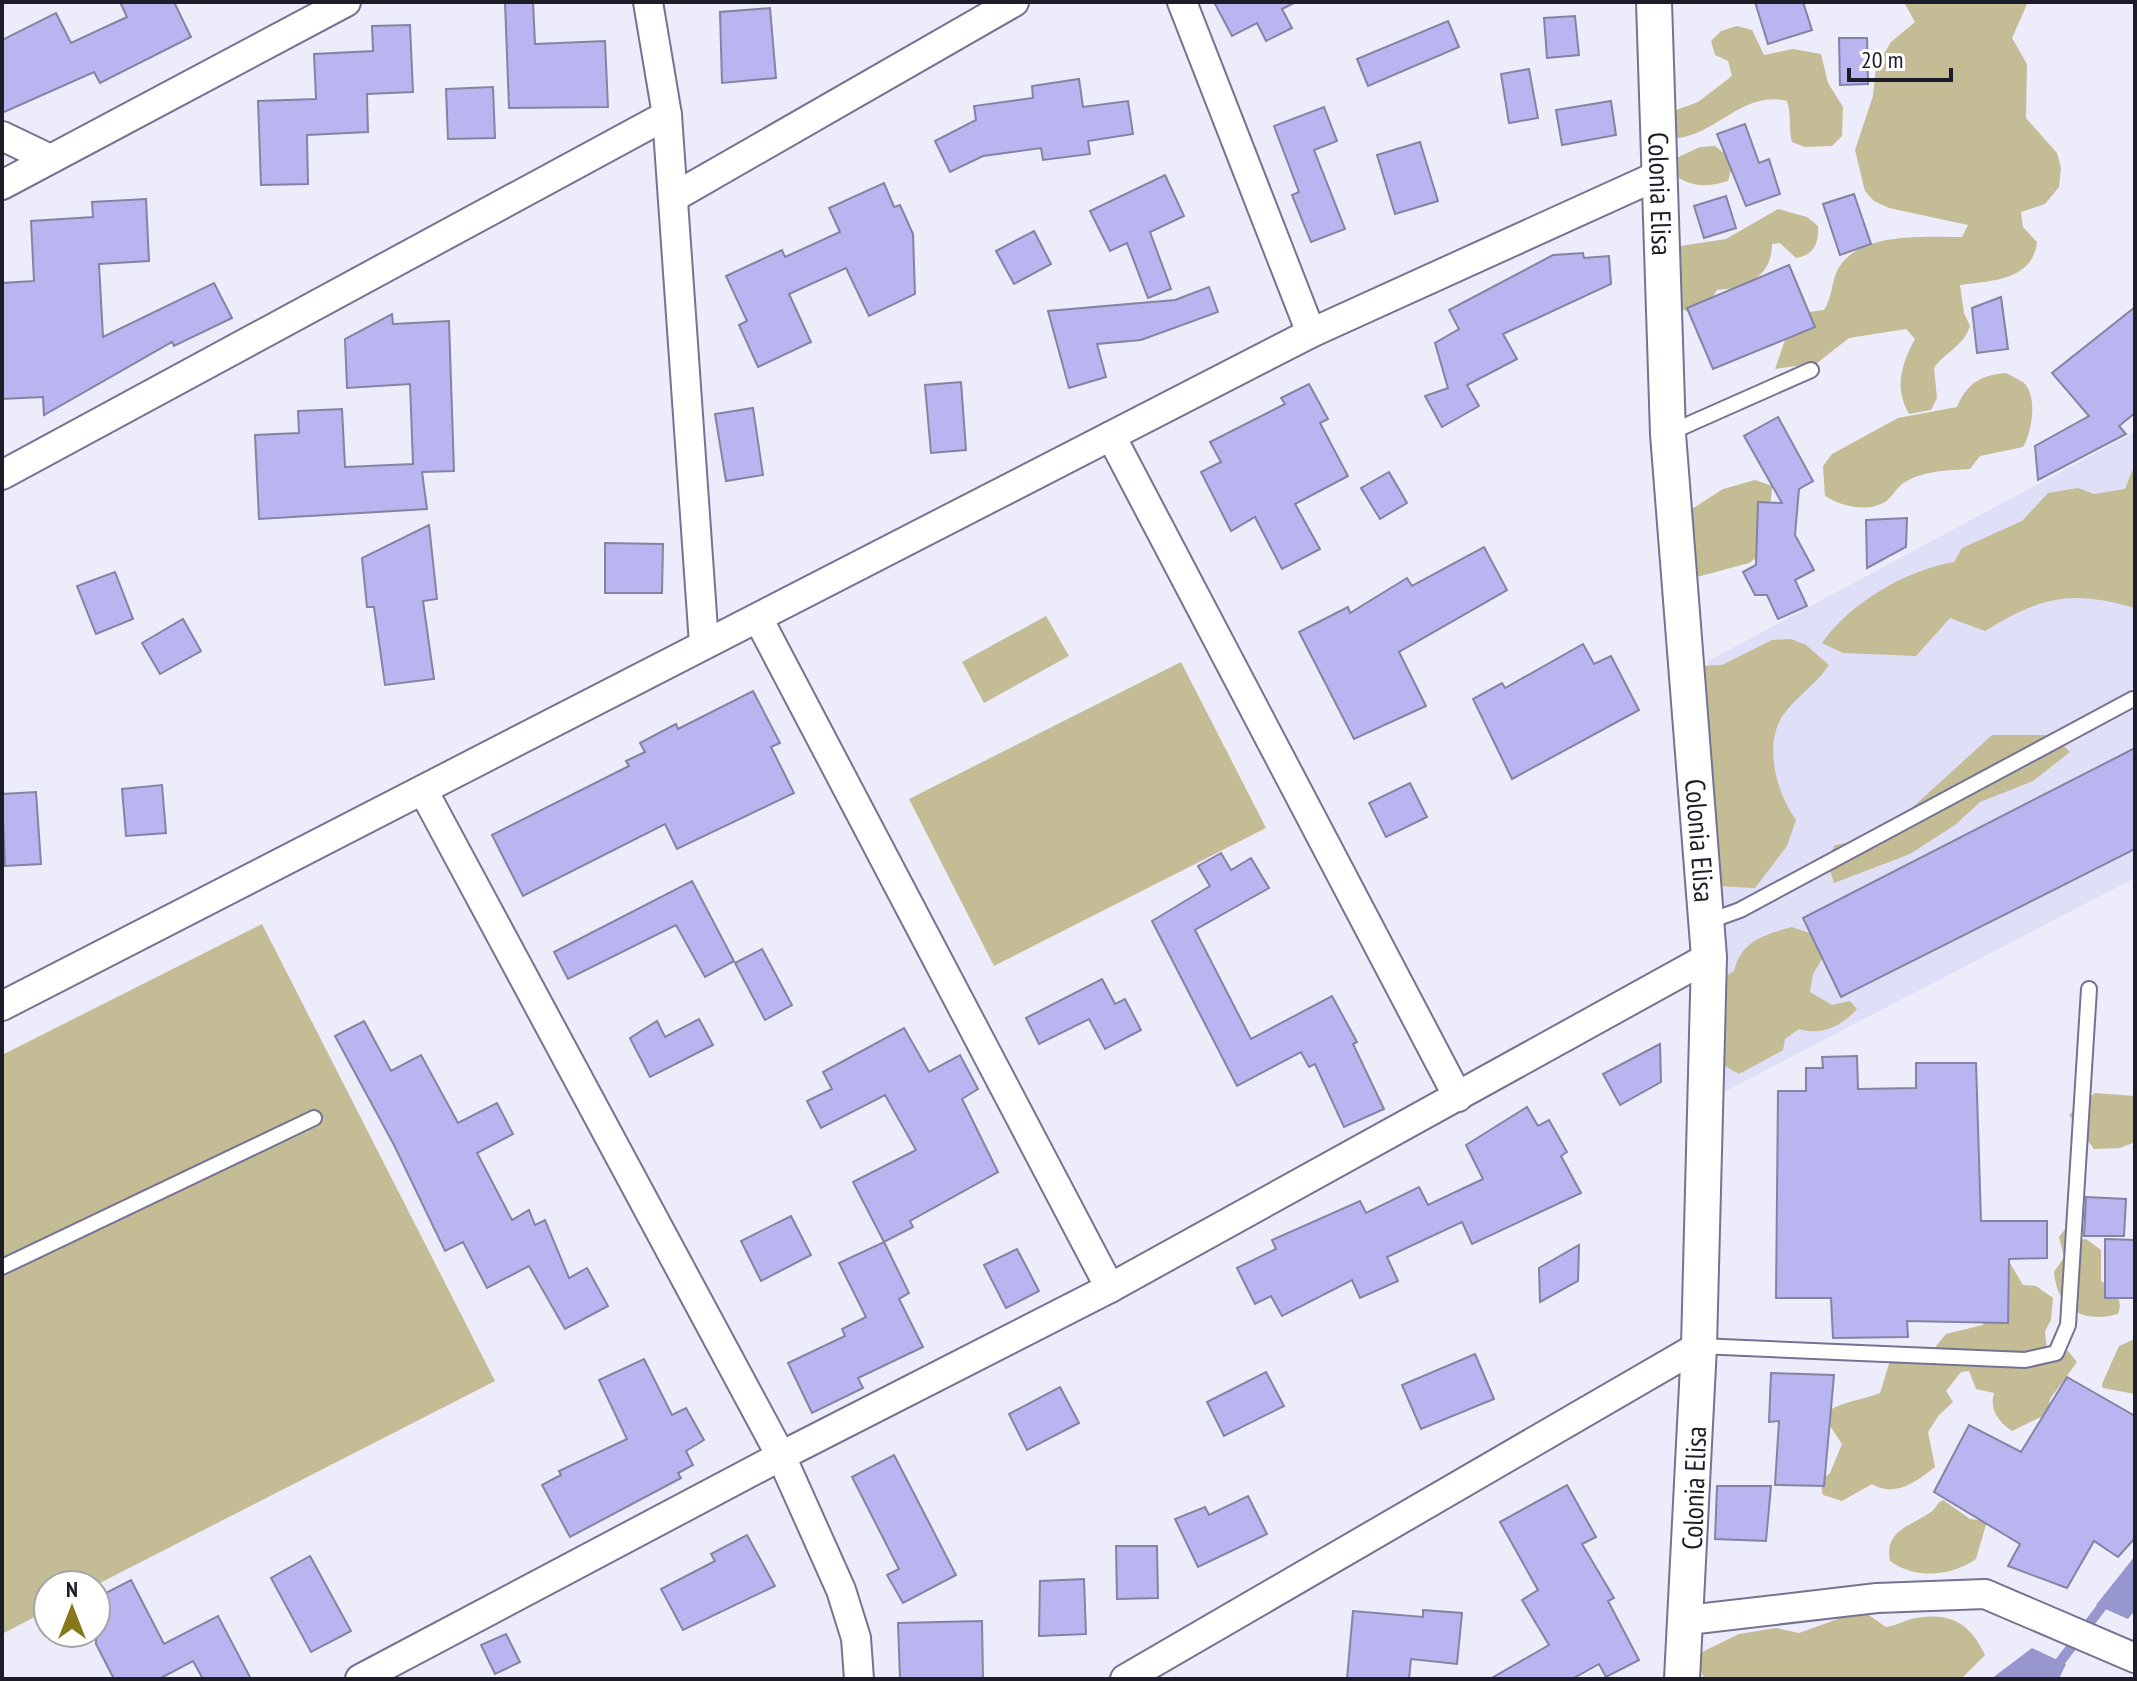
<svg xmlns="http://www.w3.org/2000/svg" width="2137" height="1681" font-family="'PT Sans Narrow',sans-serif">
<rect width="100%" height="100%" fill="#edecfb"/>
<!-- built -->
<polygon fill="#dfdff8" points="2135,432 2135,878 1718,1095 1708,661"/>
<!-- green -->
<g fill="#c3bc94">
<path d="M1904,2H2028L2012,38L2027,64L2026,118L2057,153L2061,168L2059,187L2045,204L2021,212L2023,227L2037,242C2033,280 1992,281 1960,285L1964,313L1970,326C1963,347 1946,351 1934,368L1937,398L1931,410L1909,414C1894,388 1901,365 1915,339L1906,329L1849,338L1817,363L1775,369L1794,314L1824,310C1833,296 1831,282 1838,269C1859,231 1926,237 1962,237L1968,225L1889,208L1874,201L1865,191L1855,150L1873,96L1876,67L1891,42L1915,22Z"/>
<path d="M1737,26L1752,30L1764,55L1793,49L1821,54L1828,83L1843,107L1842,136L1832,146L1805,147L1792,142C1788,127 1792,116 1787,101C1740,89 1711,143 1666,138L1671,112L1698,102L1732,76L1728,61L1715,55L1711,41L1721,31Z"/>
<path d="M1715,146L1726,155L1732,167L1728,181C1709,187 1690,188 1674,174V159L1700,147Z"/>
<path d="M1778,209L1807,217L1818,226C1819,243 1814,255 1796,258L1780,243L1772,244C1772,277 1746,288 1717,290L1710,301L1692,314L1680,308L1674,247L1726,239Z"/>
<path d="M2006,373C2011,376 2019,379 2024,383C2038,397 2032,432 2023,447L1980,456L1970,469C1949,470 1920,471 1902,484C1896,489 1892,497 1885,502C1867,513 1841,506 1825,496L1823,466L1832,454L1898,418L1957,407C1967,383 1981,375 2006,373Z"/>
<path d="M2135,464V608C2071,589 2040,597 1985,631L1950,618L1916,656L1843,653L1822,643C1850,603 1906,570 1954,562L1962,548L2022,521L2048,493L2078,488L2094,494L2125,489Z"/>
<path d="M1755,480L1772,486C1772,509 1762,531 1760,555L1749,563L1693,578L1684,514L1723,489Z"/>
<polygon points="1046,616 1069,656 984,703 962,662"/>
<path d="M1791,639L1806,645L1829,665C1817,683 1800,694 1787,710C1761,740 1776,792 1796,820L1787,846L1755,888L1717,886L1696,666L1722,665L1772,640Z"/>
<polygon points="1181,662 1266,828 994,966 909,799"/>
<polygon points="1992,735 2052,735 2070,752 2033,781 1980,802 1955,825 1910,854 1834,883 1827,860 1835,845 1880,837"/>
<polygon points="262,924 495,1381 96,1585 48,1585 48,1610 2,1634 2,1055"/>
<path d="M1792,927L1812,934L1827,951L1813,974L1810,992L1832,1005L1850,1001L1857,1009C1842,1026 1821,1036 1799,1029L1785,1039L1783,1050L1739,1074L1723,1065V978L1734,971C1742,940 1764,935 1792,927Z"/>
<polygon points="2095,1093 2135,1096 2135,1142 2120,1148 2094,1149 2069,1115"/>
<path d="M2066,1228L2078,1240L2086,1239L2101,1250V1281C2114,1290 2124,1298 2118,1314C2084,1324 2057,1309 2054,1272L2064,1257L2059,1237Z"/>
<path d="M1994,1263H2010L2023,1285L2036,1286L2053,1298L2051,1320L2045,1331L2047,1352L2068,1351L2077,1362L2050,1399L2047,1414L2012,1431C1999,1422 1989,1410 1994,1393L1976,1389L1969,1371L1961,1372L1946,1391L1953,1402L1939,1415L1928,1432L1935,1467C1916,1482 1894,1498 1872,1484L1842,1501L1823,1495L1820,1481L1830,1473L1842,1444L1830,1426L1827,1412C1843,1401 1862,1400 1880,1393L1889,1364L1898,1351H1932L1946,1334L1983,1325Z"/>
<polygon points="2135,1339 2135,1394 2103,1388 2102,1384 2119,1346"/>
<path d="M1943,1500L1970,1519L1987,1521L1976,1559C1951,1576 1916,1580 1890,1561C1884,1530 1911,1526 1931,1512C1937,1508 1936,1503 1943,1500Z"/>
<path d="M1867,1614L1886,1627C1897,1626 1906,1619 1917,1618C1952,1612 1971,1625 1985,1655L1961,1679H1704L1700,1668L1702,1652L1739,1634L1776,1628L1799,1633L1849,1615Z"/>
</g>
<!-- water -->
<g fill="#9896cf">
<polygon points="2135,1556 2135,1610 2128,1619 2096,1605"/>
<polygon points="2032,1648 2066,1664 2059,1679 1991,1679"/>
</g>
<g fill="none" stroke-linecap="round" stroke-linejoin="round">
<!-- stream -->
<polyline stroke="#9896cf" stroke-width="10" points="2047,1679 2110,1596"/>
</g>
<!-- building -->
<g fill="#b8b5f1" stroke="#8483a3" stroke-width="2">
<polygon points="120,2 174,2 191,37 100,83 94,72 2,113 2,40 56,13 71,43 127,17"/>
<polygon points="505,2 533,2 535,44 605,41 608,107 509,108"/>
<polygon points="1214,2 1296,2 1282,9 1292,28 1266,41 1257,23 1232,36"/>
<polygon points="1755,2 1803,2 1812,30 1768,44"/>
<polygon points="770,8 776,78 722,83 720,12"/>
<polygon points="1575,16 1579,55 1547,58 1544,18"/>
<polygon points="1448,21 1459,47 1368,86 1357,59"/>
<polygon points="410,25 413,92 367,94 368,132 307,135 308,184 261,185 258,101 316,99 314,54 373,51 372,26"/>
<polygon points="1839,38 1867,38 1868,84 1840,85"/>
<polygon points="1529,69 1538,118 1509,123 1501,74"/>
<polygon points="1079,79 1083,107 1128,101 1133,134 1088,141 1090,154 1043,160 1041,148 983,156 950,172 935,141 976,120 974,106 1033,98 1032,86"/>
<polygon points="493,87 495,138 448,139 446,89"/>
<polygon points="1611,101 1616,135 1562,145 1556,110"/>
<polygon points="1324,107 1337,141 1314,150 1345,229 1311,242 1292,195 1299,192 1274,126"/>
<polygon points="1745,124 1759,163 1769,159 1780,194 1746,206 1717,134"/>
<polygon points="1420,142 1438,201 1395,214 1377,155"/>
<polygon points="1165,175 1184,216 1150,232 1171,289 1148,298 1127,243 1110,251 1090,211"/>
<polygon points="884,183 894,207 900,205 913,234 915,294 869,316 846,268 789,294 811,342 758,367 739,325 747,321 726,276 782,250 785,257 840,232 829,208"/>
<polygon points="1854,194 1871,244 1840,255 1823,204"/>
<polygon points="1726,196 1736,228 1704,238 1694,206"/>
<polygon points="146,199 149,261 99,264 103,337 214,283 232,318 174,346 172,342 44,415 43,397 2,399 2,283 34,281 31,221 93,217 92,202"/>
<polygon points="1034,231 1051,264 1014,284 996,251"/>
<polygon points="1583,253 1584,258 1609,256 1611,284 1503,334 1517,359 1467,385 1479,406 1442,427 1425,396 1448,388 1435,343 1459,329 1449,310 1553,255"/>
<polygon points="1789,265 1815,327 1713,369 1687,308"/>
<polygon points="1209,287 1218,312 1141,340 1097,344 1106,377 1069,388 1048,311 1175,300"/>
<polygon points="2001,297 2008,349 1977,353 1972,308"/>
<polygon points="2135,307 2135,413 2119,426 2126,434 2038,480 2035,446 2089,416 2052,373"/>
<polygon points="392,314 393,324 449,321 454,471 422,472 427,509 259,519 255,435 299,433 298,411 342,409 345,467 413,464 410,384 347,388 345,339"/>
<polygon points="961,382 966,450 931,453 925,385"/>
<polygon points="1309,384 1328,419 1320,423 1348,476 1295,504 1320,549 1282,569 1255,517 1231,531 1201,472 1221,462 1210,442 1285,404 1281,398"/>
<polygon points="753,408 763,475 726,481 715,414"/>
<polygon points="1778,417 1813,481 1799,489 1795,535 1814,570 1795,580 1807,606 1778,619 1767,595 1755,595 1743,572 1756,565 1758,502 1782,503 1744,436"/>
<polygon points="1389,472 1407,503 1380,519 1361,488"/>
<polygon points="1907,518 1906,547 1867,568 1866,520"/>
<polygon points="429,525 437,599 423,601 434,679 385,685 374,607 367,607 362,558"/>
<polygon points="605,543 663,544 662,593 605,593"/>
<polygon points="1484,547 1507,590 1399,652 1426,706 1354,739 1299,632 1348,607 1350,613 1407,578 1412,586"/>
<polygon points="115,572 133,619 96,634 77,586"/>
<polygon points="183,619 201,651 160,674 142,643"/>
<polygon points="1583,644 1594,664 1611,656 1639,710 1512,779 1473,699 1502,683 1505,688"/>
<polygon points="753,691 780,743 771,747 794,793 677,849 665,824 523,896 492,835 629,766 626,761 645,752 640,743 676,724 678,729"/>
<polygon points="2135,748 2135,849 1841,997 1803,918"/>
<polygon points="1410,783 1427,817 1386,837 1369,803"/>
<polygon points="162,785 166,833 126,836 122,789"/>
<polygon points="36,792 41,864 5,866 2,794"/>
<polygon points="1221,853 1231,870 1251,858 1269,888 1195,930 1251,1039 1332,996 1357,1042 1353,1044 1384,1109 1344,1127 1315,1064 1309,1067 1301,1052 1237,1086 1152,921 1210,886 1198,866"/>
<polygon points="692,881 734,961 705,977 676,925 568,979 554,952"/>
<polygon points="762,949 792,1005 765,1020 735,963"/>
<polygon points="1102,979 1115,1004 1125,999 1141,1030 1105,1049 1089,1019 1039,1044 1026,1018"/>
<polygon points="699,1019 713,1045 650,1077 630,1038 657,1021 665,1037"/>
<polygon points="364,1021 391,1071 421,1055 458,1123 497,1103 513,1134 477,1153 512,1220 529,1210 535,1225 545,1220 569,1278 587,1268 608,1306 565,1329 529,1266 487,1288 463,1242 445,1251 394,1145 335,1036"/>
<polygon points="904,1028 929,1072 960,1055 978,1089 962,1099 998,1172 910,1221 913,1227 884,1242 853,1182 916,1150 885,1095 821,1128 807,1101 832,1089 823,1072"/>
<polygon points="1660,1044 1661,1082 1620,1105 1603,1074"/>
<polygon points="1857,1056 1858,1089 1916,1088 1916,1063 1976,1063 1981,1221 2047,1221 2047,1258 2009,1259 2008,1323 1907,1321 1908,1337 1833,1338 1831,1298 1776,1298 1778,1091 1806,1091 1806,1068 1823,1068 1822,1057"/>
<polygon points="1527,1107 1538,1126 1549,1120 1567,1152 1561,1156 1581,1193 1472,1244 1462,1222 1387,1257 1398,1281 1360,1298 1352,1280 1282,1316 1271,1296 1255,1304 1237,1268 1276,1249 1272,1240 1360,1201 1366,1213 1419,1187 1428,1205 1483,1179 1466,1145"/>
<polygon points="2086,1197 2126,1199 2124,1236 2084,1236"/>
<polygon points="791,1216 811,1255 761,1281 741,1241"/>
<polygon points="2105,1239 2135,1240 2135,1298 2105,1298"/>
<polygon points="884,1242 909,1293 899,1299 923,1347 858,1378 863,1388 812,1413 788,1363 845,1336 842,1329 866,1317 839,1263"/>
<polygon points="1579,1245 1578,1281 1540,1302 1539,1268"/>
<polygon points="1017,1249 1039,1291 1006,1308 984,1265"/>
<polygon points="1475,1354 1494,1399 1421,1429 1402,1385"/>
<polygon points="644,1359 672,1415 686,1408 704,1440 686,1451 693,1465 678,1473 681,1478 570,1537 542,1485 561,1475 559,1471 627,1439 599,1380"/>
<polygon points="1266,1372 1284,1406 1224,1436 1207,1402"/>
<polygon points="1771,1373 1834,1375 1824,1486 1775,1485 1779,1421 1769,1422"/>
<polygon points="2067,1377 2135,1416 2135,1538 2118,1557 2094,1541 2067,1588 2008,1566 2020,1544 1934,1492 1969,1425 2021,1452"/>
<polygon points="1060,1387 1079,1423 1027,1450 1009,1414"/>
<polygon points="894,1455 956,1575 903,1603 887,1575 899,1569 852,1477"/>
<polygon points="1567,1485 1596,1537 1582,1544 1614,1598 1608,1601 1639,1660 1606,1677 1599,1664 1572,1679 1490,1679 1549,1645 1522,1600 1538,1590 1500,1522"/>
<polygon points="1717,1486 1771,1486 1766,1541 1715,1539"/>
<polygon points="1248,1496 1267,1534 1198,1567 1175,1519 1205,1507 1209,1515"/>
<polygon points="747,1535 775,1586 683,1630 661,1589 715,1561 711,1554"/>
<polygon points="1116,1546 1157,1546 1158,1598 1117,1599"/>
<polygon points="310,1556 351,1631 311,1652 271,1578"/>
<polygon points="1084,1579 1086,1634 1039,1636 1040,1581"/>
<polygon points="131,1580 164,1644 218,1616 251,1679 203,1679 193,1661 159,1679 114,1679 96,1644 96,1598"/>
<polygon points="1423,1610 1462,1613 1457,1664 1411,1659 1409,1679 1347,1679 1353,1611 1423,1617"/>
<polygon points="982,1621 983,1679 900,1679 898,1623"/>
<polygon points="506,1634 520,1662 495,1674 481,1645"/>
</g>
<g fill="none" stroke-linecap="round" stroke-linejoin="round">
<!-- service casing -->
<g stroke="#747392" stroke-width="18">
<g id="service">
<polyline points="1669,433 1811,370"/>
<polyline points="1707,922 1740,910 2133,699"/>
<polyline points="2,1267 314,1118"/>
<polyline points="1699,1346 2025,1360 2056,1353 2068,1325 2089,989"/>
</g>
</g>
<!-- minor casing -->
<g stroke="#747392" stroke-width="32">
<g id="minor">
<polyline points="648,2 667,115 704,644"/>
<polyline points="1182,2 1311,333"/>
<polyline points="2,136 50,159"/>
<polyline points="2,185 346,2"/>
<polyline points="674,197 1014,2"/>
<polyline points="1111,436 1458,1097"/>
<polyline points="2,475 667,115"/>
<polyline points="758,618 1110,1288"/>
<polyline points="424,792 781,1456 841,1590 856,1638 859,1679"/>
<polyline points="2,1006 1311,333 1661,174"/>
<polyline points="1688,1620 1877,1598 1985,1594 2135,1658"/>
<polyline points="360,1679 781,1456 1110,1288 1709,957"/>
<polyline points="1125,1679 1699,1346"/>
</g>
</g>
<!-- tertiary casing -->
<g stroke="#747392" stroke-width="38">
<g id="tertiary">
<path id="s1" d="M1654,2L1668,434L1709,957L1699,1346L1682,1679"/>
</g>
</g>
<!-- service -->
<use href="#service" stroke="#fff" stroke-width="14"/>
<!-- minor -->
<use href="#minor" stroke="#fff" stroke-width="28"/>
<!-- tertiary -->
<use href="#tertiary" stroke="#fff" stroke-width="34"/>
</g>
<g text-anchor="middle" stroke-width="6" stroke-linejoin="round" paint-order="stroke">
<!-- street labels -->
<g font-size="28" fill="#1d1c29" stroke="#fff">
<text dy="10" stroke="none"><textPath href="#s1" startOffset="192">Colonia Elisa</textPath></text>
<text dy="10" stroke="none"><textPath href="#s1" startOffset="840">Colonia Elisa</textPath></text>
<text transform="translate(1694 1488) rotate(-88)" y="10">Colonia Elisa</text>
</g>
</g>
<!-- border -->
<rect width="2137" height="1681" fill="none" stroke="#1d1c29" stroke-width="8"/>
<!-- north arrow -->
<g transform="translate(72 1609)"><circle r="38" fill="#ffffff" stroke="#a5a4a9" stroke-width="2"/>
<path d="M0-6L14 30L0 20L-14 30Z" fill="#87781c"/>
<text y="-12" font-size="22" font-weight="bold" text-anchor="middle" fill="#1d1c29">N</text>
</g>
<!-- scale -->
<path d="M1849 68v12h102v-12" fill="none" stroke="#1d1c29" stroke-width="4"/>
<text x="1861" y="68" font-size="24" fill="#1d1c29" stroke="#ffffff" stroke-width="6" paint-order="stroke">20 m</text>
</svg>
